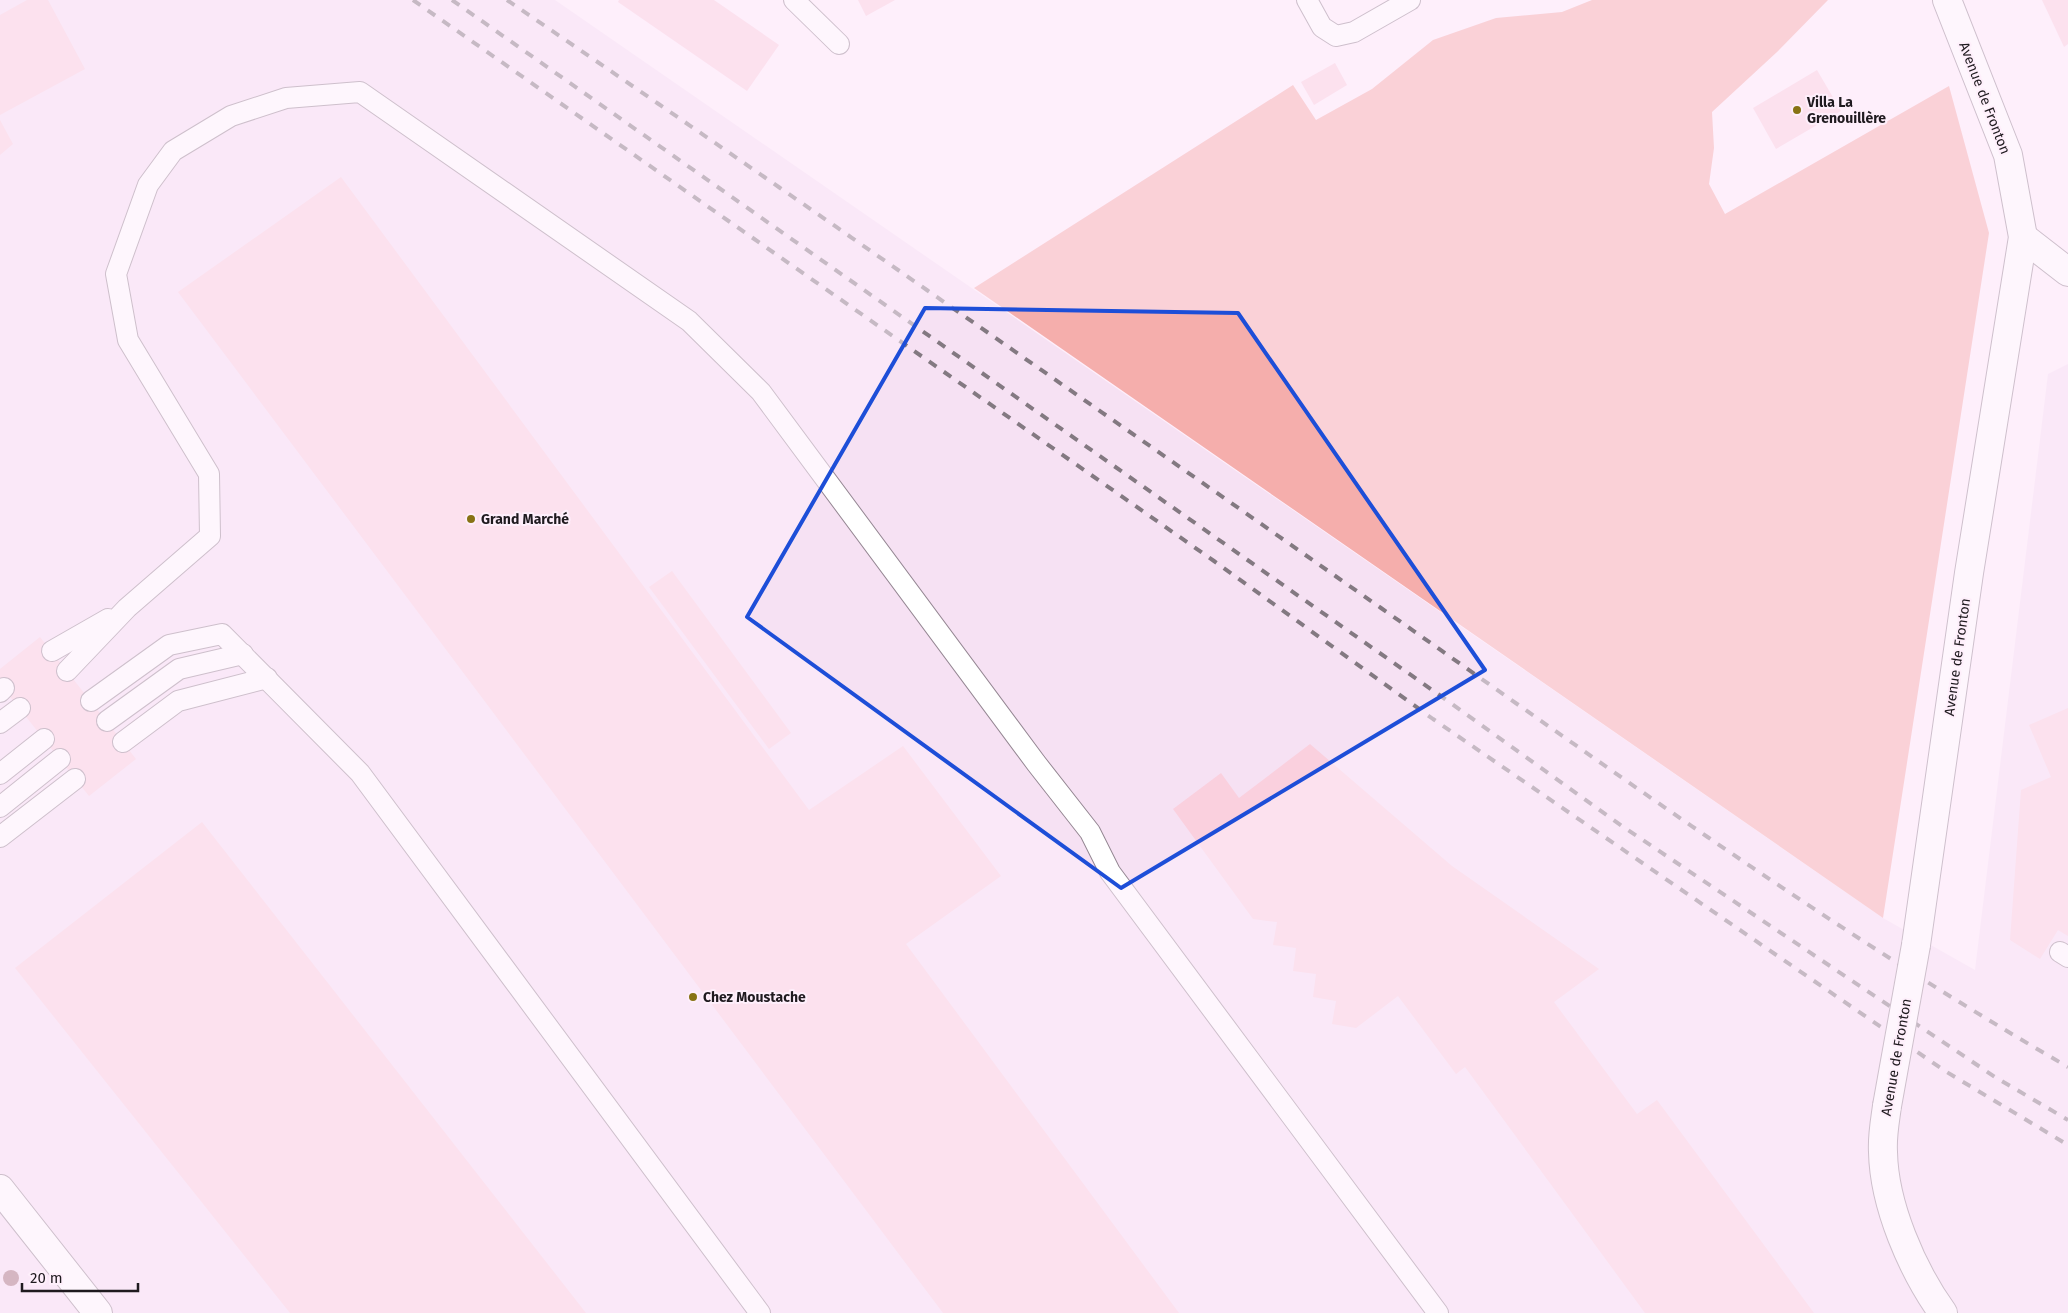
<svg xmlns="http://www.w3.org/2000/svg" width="2068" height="1313" font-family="'Fira Sans',sans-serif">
<rect width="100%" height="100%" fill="#feeffb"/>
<!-- built -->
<polygon fill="#f6e1f3" points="0,0 555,0 1883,918 1975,970 2048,374 2068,364 2068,1313 0,1313"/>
<!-- forest -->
<polygon fill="#f5aeac" points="1592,0 1828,0 1777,52 1712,112 1714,148 1709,184 1725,214 1949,86 1989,233 1883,918 974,288 1293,85 1316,120 1372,89 1433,40 1496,18 1562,12"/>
<!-- building -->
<g fill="#fad0de">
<polygon points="27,0 48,0 85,69 0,115 0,15"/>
<polygon points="619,0 714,0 779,45 747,91 618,2"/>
<polygon points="858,0 895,0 866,16"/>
<polygon points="2042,0 2068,0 2068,44 2064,47"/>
<polygon points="1335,63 1347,85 1314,105 1301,82"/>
<polygon points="1817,70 1841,111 1776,149 1753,108"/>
<polygon points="0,120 13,144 0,155"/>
<polygon points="341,177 809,810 903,746 1001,876 906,944 1179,1313 943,1313 178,292"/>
<polygon points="672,571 791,733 769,749 649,587"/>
<polygon points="40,637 136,759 89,796 0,684 0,669"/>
<polygon points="2068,708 2068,936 2058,930 2040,959 2010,940 2021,790 2051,777 2029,725"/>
<polygon points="1310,744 1452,866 1599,969 1554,1002 1637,1114 1657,1100 1814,1313 1645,1313 1465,1067 1456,1074 1398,996 1356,1028 1332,1024 1336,1001 1313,997 1316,974 1293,971 1296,948 1273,945 1277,922 1253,919 1173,809 1221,773 1239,798"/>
<polygon points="202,822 586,1313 290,1313 15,968"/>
</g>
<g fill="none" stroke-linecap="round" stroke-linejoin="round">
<!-- lane casing -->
<g stroke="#958793" stroke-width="22">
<g id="lane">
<polyline points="794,0 839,44"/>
<polyline points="1307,0 1322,27 1336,36 1354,32 1410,0"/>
<polyline points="52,651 108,619"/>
<polyline points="67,671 127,608 210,536 209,474 128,340 116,274 148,185 173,151 231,116 286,98 360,92 689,321 761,392 1036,763 1090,832 1110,872 1438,1313"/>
<polyline points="0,692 4,688"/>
<polyline points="91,701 169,645 222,634 360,773 760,1313"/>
<polyline points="107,721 179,669 243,654"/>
<polyline points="0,723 20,708"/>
<polyline points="123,742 178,701 267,678"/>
<polyline points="0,774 44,739"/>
<polyline points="0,807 60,759"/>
<polyline points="0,837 75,779"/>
<polyline points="2060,952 2068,957"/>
</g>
</g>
<!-- street casing -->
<g stroke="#958793" stroke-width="30">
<g id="street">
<polyline points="2023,237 2068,272"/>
<polyline points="0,1189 98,1313"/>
</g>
</g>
<!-- secondary casing -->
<g stroke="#958793" stroke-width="30">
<g id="secondary">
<polyline points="1916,945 1969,573 2023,237 2008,155 1947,0"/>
<path d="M1887,1106C1885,1121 1882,1136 1883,1152C1884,1205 1912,1270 1943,1313"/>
</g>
</g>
<!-- lane -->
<use href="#lane" stroke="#fff" stroke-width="20"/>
<!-- street -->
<use href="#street" stroke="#fff" stroke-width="28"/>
<!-- secondary -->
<use href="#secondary" stroke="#fff" stroke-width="28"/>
<!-- rail -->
<g stroke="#837981" stroke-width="4" stroke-dasharray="9 9" stroke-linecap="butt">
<polyline points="413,0 1214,561 1433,719 1945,1071 2068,1145"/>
<polyline points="452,0 1445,699 1622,826 1995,1077 2068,1120"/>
<path d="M507,0C800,200 1090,404 1381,608C1606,766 1829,929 2068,1067"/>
</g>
<!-- secondary-bridge casing -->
<g stroke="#958793" stroke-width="30" stroke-linecap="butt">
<polyline id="secondary-bridge" points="1887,1106 1916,945"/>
</g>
<!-- secondary-bridge -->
<use href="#secondary-bridge" stroke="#fff" stroke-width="28"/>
</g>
<!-- trees -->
<circle fill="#a5717d" cx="11" cy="1278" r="8"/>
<!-- marked area -->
<path d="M0 0H2068V1313H0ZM925,308L1238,313L1485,670L1121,888L747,617Z" fill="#feeffb" fill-opacity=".55" fill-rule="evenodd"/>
<path fill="none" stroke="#1d4ed8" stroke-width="4" stroke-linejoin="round" d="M925,308L1238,313L1485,670L1121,888L747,617Z"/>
<!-- markers -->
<g fill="#877214" stroke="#feeffb" stroke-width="2">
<circle cx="1797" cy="110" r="5"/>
<circle cx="471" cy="519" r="5"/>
<circle cx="693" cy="997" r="5"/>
</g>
<g text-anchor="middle" stroke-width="4" stroke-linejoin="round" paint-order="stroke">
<!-- street labels -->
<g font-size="14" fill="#1f1a1f" stroke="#feeffb">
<text transform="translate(1985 98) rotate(69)" y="5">Avenue de Fronton</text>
<text transform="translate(1957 657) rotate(-82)" y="5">Avenue de Fronton</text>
<text transform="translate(1896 1057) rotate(-80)" y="5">Avenue de Fronton</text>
</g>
<!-- poi labels -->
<g font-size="14" font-weight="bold" fill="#1f1a1f" stroke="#feeffb" text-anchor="start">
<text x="1807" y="107">Villa La<tspan x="1807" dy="16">Grenouillère</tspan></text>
<text x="481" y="524">Grand Marché</text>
<text x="703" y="1002">Chez Moustache</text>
</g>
</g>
<!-- scale -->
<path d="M22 1283v8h116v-8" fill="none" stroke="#1f1a1f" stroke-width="2.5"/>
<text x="30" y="1283" font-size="15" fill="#1f1a1f" stroke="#feeffb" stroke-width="4" paint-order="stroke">20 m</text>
</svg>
